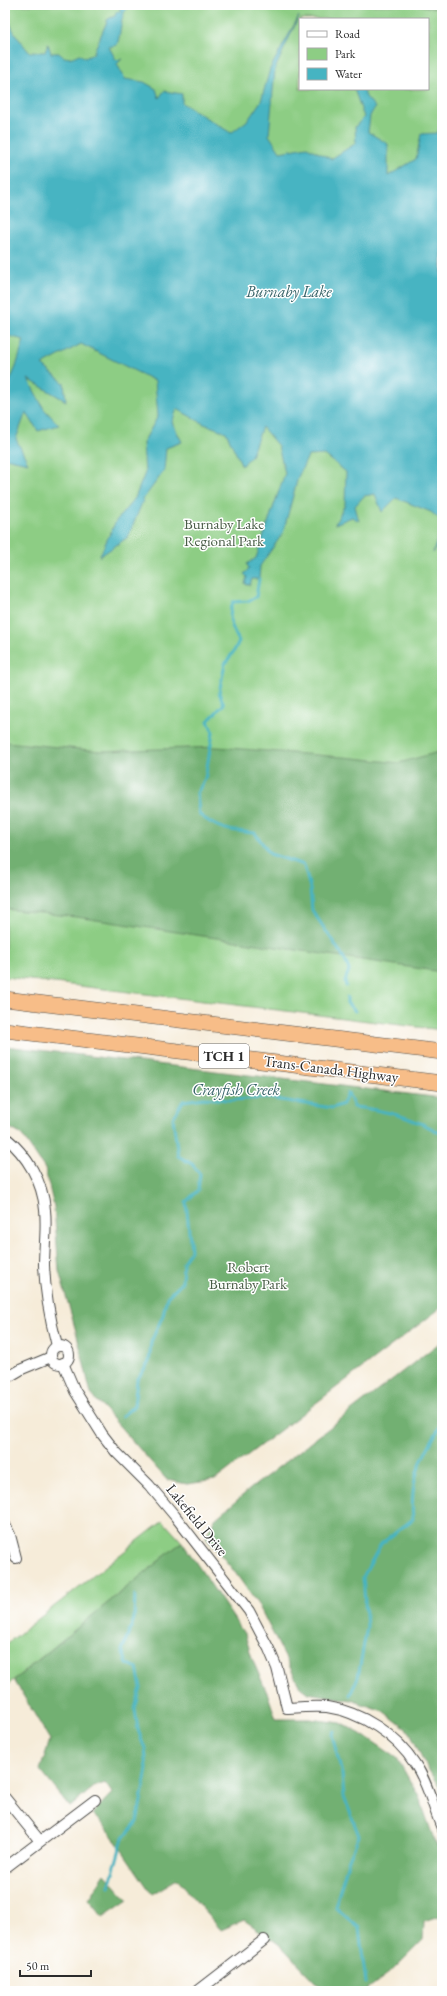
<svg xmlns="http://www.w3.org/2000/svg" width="447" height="1996" font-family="'EB Garamond',serif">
<rect width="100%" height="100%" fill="#fff"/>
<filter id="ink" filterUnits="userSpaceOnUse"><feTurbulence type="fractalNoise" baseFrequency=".025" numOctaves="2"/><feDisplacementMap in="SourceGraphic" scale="8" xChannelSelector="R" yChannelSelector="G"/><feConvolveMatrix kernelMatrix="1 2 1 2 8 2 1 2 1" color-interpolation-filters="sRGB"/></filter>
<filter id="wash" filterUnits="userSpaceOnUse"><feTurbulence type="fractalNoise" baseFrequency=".012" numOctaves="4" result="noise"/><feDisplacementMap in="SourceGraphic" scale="16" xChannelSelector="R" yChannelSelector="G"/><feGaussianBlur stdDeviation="0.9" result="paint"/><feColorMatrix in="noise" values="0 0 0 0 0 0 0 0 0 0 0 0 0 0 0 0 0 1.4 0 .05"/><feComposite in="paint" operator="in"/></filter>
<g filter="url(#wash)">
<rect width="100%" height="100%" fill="#f6ecd9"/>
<!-- green -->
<g fill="#8dcd84" stroke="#5c7c58" fill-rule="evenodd">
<path d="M5,5H442V1030L5,977ZM300,19H428V89H300Z"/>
<polygon points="163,1521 182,1542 5,1687 5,1645"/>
</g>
<!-- forest -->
<g fill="#72b072" stroke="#4e6e4e">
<polygon points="419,5 442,5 442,10"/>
<polygon points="5,742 101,751 217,747 354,758 399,763 442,751 442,972 77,917 5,909"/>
<polygon points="5,1046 442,1098 442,1307 215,1480 187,1484 167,1480 91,1394 77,1335 59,1271 54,1207 45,1169 22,1135 5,1125"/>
<polygon points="442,1341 442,1792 424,1762 410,1732 383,1711 351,1700 308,1693 300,1687 259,1606 234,1571 206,1537 214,1520 250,1489"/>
<polygon points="182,1542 245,1635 253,1661 268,1695 276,1719 310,1719 341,1723 368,1738 397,1758 419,1797 435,1842 442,1854 442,1916 424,1922 423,1940 393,1970 365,1991 325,1991 280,1945 244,1920 221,1930 177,1879 152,1894 106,1827 92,1814 112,1793 105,1783 94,1787 70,1807 40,1770 50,1740 14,1680"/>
<polygon points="105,1874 128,1900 103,1917 88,1899"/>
</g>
<!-- water -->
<g fill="#46b4c2" stroke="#387076">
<path d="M118,5H129C119,17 122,31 117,45L109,47L116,60L122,59L117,64L125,79L144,82L156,89L159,98L164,91L182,94V103L231,133L248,120L261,101L270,69L299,16L275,69L269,135L280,152L307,147L331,159L356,143L355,127L364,117L354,89H363L366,97L375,107L370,116L368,132L388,144V176L416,159L421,134L437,133L442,124V521L431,512L396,498L382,512L375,494L364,496L355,506L359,521L352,517L335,524L345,504L346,472L325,455L308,456L298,477L283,533L260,566L259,579H252L250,585L245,584L247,577L244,574L249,569L247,564L256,558L285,473L278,446L262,427L251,456L242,466L226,432L204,424L177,409L172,422L182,442L166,448L164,471L144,498L128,537L99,557L116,521L135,498L145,473L143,443L158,416L155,381L81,344L42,365L64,383L66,401L28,379L44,409L59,425L38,431L26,412L16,439L28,463L5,458V392L16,367L24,340L5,335V7L8,11C8,28 19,39 29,52H45L48,44L51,53H59C65,60 72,58 79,54L85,58L93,54L108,19L115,16L116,12H121Z"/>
<polygon points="442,522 442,539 433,553"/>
</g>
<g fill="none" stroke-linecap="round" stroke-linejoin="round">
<!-- stream -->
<g stroke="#46b4c2" stroke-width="3">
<path d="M259,579L256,597L248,601L233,602C227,618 231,626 239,641L234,651L225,664L219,693L224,704L208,721L213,732L205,779L197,793L199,814C217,830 231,831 255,833L270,854L304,865L310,889L312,910L344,958L349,970L345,981L346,986"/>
<polyline points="347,997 347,1003 355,1011"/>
<path d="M348,1093L354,1107C385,1110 415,1118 442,1134"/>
<polyline points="122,1416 134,1406 137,1380 149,1362 151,1342 163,1315 167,1297 182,1282 183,1262 191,1250 186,1202 198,1190 200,1174 192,1164 178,1156 173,1118 183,1101 204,1098 230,1100 268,1098 332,1108 343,1104 348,1093"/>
<path d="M350,1695L358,1677L367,1627L363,1577L381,1544L413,1519C409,1478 422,1457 442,1423"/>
<polyline points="334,1731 332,1735 342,1774 344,1796 359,1836 349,1859 335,1907 359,1928 366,1983"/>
<polyline points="109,1887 123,1838 137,1822 147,1769 145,1748 138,1730 135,1709 141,1688 137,1668 127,1663 122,1651 134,1619 135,1595"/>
</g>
</g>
</g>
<g filter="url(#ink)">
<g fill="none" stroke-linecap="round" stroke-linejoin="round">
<!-- minor casing -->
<g stroke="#494845" stroke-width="12">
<g id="minor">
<path d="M5,1137C27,1155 43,1182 45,1210C47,1228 44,1247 44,1265C45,1293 50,1319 57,1346"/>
<circle cx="60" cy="1355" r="9"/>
<path d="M63,1363L75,1391L102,1434L116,1452L149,1485L175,1516L249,1611L269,1649L277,1668L287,1708C301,1707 314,1706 327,1707C361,1712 397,1735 415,1764C428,1783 433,1807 442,1828"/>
<polyline points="5,1379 22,1369 51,1357"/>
<polyline points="5,1525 10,1535 16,1558"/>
<polyline points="5,1798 40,1841"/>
<polyline points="5,1868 95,1800"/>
<polyline points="198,1991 264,1940"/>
</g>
</g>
<!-- highway casing -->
<g stroke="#494845" stroke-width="16">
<g id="highway">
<polyline points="5,999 442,1052"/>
<polyline points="5,1030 442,1083"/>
</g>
</g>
<!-- minor -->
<use href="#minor" stroke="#fff" stroke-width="10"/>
<!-- highway -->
<use href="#highway" stroke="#f7bd88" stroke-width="15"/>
</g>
</g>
<g text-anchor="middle" stroke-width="3" stroke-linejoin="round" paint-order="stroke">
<!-- shield labels -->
<rect fill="#fff" stroke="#6b6b6b" stroke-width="1" x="199" y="1044" width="50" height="24" rx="3"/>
<g font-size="14" font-weight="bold" fill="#2b2b2b">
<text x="224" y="1061">TCH 1</text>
</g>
<!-- park labels -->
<g font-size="15" fill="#485c46" stroke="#fff">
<text x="224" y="529">Burnaby Lake<tspan x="224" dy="17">Regional Park</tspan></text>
<text x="248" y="1272">Robert<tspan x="248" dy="17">Burnaby Park</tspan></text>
</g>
<!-- street labels -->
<g font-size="15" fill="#2b2b2b" stroke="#fff">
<text transform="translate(331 1069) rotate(7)" y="5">Trans-Canada Highway</text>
<text transform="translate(197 1520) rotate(51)" y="5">Lakefield Drive</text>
</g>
<!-- water labels -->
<g font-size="16" font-style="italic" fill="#366267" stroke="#fff">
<text x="289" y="297">Burnaby Lake</text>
<text x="236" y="1095">Crayfish Creek</text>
</g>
</g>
<!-- margin -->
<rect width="447" height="1996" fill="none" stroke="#fff" stroke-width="20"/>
<!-- legend -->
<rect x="299" y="18" width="130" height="72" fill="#ffffff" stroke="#aaaaaa"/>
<rect x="307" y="31" width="20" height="6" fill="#ffffff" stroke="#aaaaaa"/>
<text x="335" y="38" font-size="12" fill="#2b2b2b">Road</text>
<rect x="307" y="48" width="20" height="12" fill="#8dcd84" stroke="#aaaaaa"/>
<text x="335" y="58" font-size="12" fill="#2b2b2b">Park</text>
<rect x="307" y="68" width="20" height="12" fill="#46b4c2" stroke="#aaaaaa"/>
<text x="335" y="78" font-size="12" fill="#2b2b2b">Water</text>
<!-- scale -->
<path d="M20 1970v6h71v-6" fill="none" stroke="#2b2b2b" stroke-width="2"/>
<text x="26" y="1970" font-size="12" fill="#2b2b2b" stroke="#ffffff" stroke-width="3" paint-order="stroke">50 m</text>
</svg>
